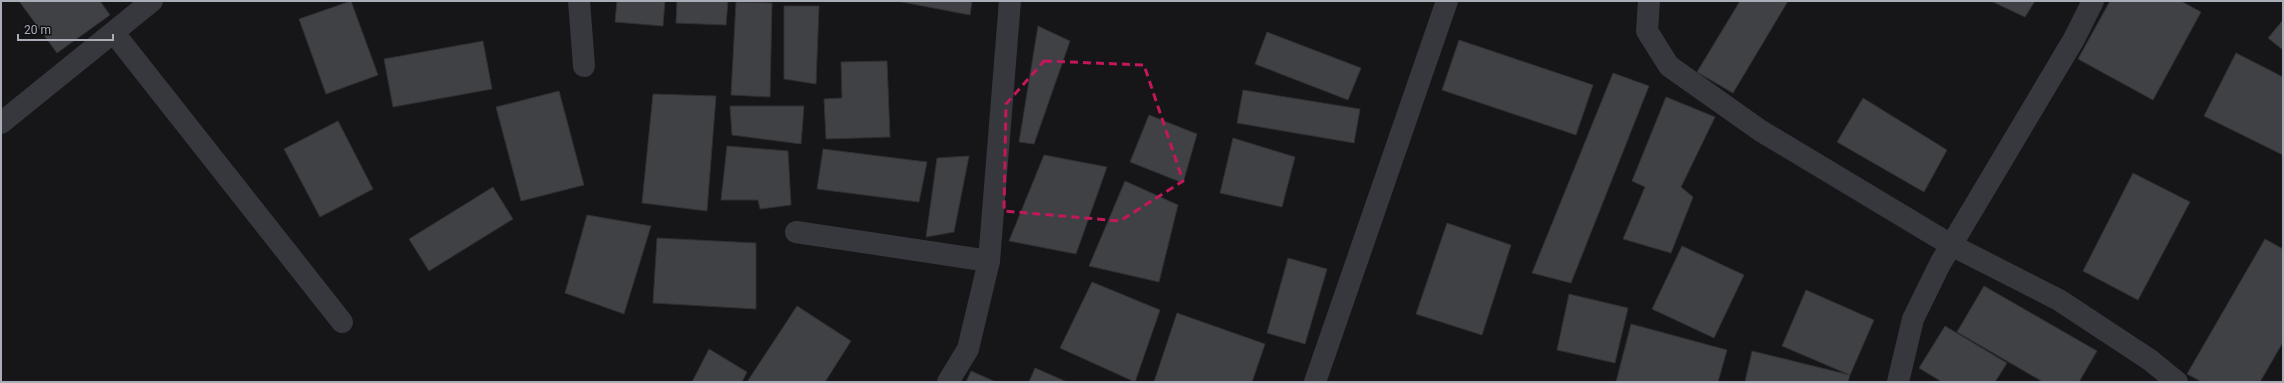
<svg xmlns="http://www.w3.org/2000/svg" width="2284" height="383" font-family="Roboto,sans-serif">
<rect width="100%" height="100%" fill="#161618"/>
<!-- building -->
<g fill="#404145" stroke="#303034">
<polygon points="19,1 100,1 110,15 57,53"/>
<polygon points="351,1 378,75 326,94 299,19"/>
<polygon points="617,1 665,1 663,26 615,22"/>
<polygon points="677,1 728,1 726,25 676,23"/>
<polygon points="897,1 972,1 970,15"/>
<polygon points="1740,1 1788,1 1733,93 1697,72"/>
<polygon points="1991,1 2035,1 2025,17"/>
<polygon points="2110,1 2181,1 2201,12 2153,100 2078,59"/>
<polygon points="736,2 772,3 770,97 731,95"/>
<polygon points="784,6 819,6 816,84 784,79"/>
<polygon points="2283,20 2283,50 2268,38"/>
<polygon points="1038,26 1070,41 1034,144 1019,142"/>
<polygon points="1267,32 1361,68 1348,100 1255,64"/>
<polygon points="1459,40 1593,85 1576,135 1442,90"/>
<polygon points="483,41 492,89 393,107 384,59"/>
<polygon points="2236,53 2283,77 2283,155 2204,116"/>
<polygon points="887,61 890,137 826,139 824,99 842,98 841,62"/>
<polygon points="1613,73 1649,86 1571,283 1532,273"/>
<polygon points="1243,90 1360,109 1354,143 1237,123"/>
<polygon points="559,91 584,185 521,201 496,107"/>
<polygon points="653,94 716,96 707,211 642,203"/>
<polygon points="1666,97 1715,117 1681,187 1693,197 1671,253 1623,239 1645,187 1632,181"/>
<polygon points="1863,98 1947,150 1924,192 1837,142"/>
<polygon points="730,106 804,106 801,144 732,135"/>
<polygon points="1149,115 1197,134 1183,183 1130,162"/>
<polygon points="338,121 373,189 320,217 284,149"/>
<polygon points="1233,138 1295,157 1282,207 1220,193"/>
<polygon points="727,146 788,151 791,205 760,209 758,200 721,200"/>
<polygon points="823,149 927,162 919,202 817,189"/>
<polygon points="1044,155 1107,167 1076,254 1009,241"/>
<polygon points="969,156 954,232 926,237 937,158"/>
<polygon points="2133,173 2190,202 2138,300 2083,271"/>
<polygon points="1125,181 1178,205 1159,282 1089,266"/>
<polygon points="493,187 513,219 429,271 409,239"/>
<polygon points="587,215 651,226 624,314 565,293"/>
<polygon points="1447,223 1511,245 1482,335 1416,314"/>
<polygon points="657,238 756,243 756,309 653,303"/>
<polygon points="2265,239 2283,249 2283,342 2260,382 2202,382 2187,374"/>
<polygon points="1682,246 1744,275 1714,338 1652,309"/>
<polygon points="1288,258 1327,269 1305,344 1267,333"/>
<polygon points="1092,282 1160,310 1135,382 1060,348"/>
<polygon points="1984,286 2097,351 2079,382 2043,382 1957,332"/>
<polygon points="1806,290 1874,320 1850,375 1782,346"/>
<polygon points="1569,294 1628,308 1615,363 1557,350"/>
<polygon points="797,306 851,341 825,382 747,382"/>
<polygon points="1177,313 1265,344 1252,382 1154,382"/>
<polygon points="1631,324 1727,350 1718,382 1616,382"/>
<polygon points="1945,326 2007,363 1995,382 1942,382 1919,368"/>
<polygon points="709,349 747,372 742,382 692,382"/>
<polygon points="1752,351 1850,375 1848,382 1745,382"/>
<polygon points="1035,368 1067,382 1029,382"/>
<polygon points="971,371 996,382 966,382"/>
</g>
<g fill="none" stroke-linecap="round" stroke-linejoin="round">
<!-- minor -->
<g stroke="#37383d" stroke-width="22">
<polyline points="579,1 584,66"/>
<polyline points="1649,1 1647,31 1669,66 1761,131 1951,245 2059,300 2150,360 2177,382"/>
<polyline points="114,33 342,322"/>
<polyline points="1,123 152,1"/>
<polyline points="796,232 989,261"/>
<polyline points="948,382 968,349 989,261 1010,1"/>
<polyline points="1315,382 1447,1"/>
<polyline points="1898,382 1913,319 1940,264 2074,39 2093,1"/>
</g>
</g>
<!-- marked area -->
<path fill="none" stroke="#c2185b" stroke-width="3" stroke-dasharray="8 5" stroke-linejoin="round" d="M1044,61L1144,65L1183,181L1120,221L1004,211L1006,104Z"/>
<!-- border -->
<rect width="2284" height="383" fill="none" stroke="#a8adb8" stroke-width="4"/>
<!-- scale -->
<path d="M18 34v6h95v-6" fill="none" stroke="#a8adb8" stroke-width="2"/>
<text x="24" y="34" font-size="12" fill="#a8adb8" stroke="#111113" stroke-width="3" paint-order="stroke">20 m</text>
</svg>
